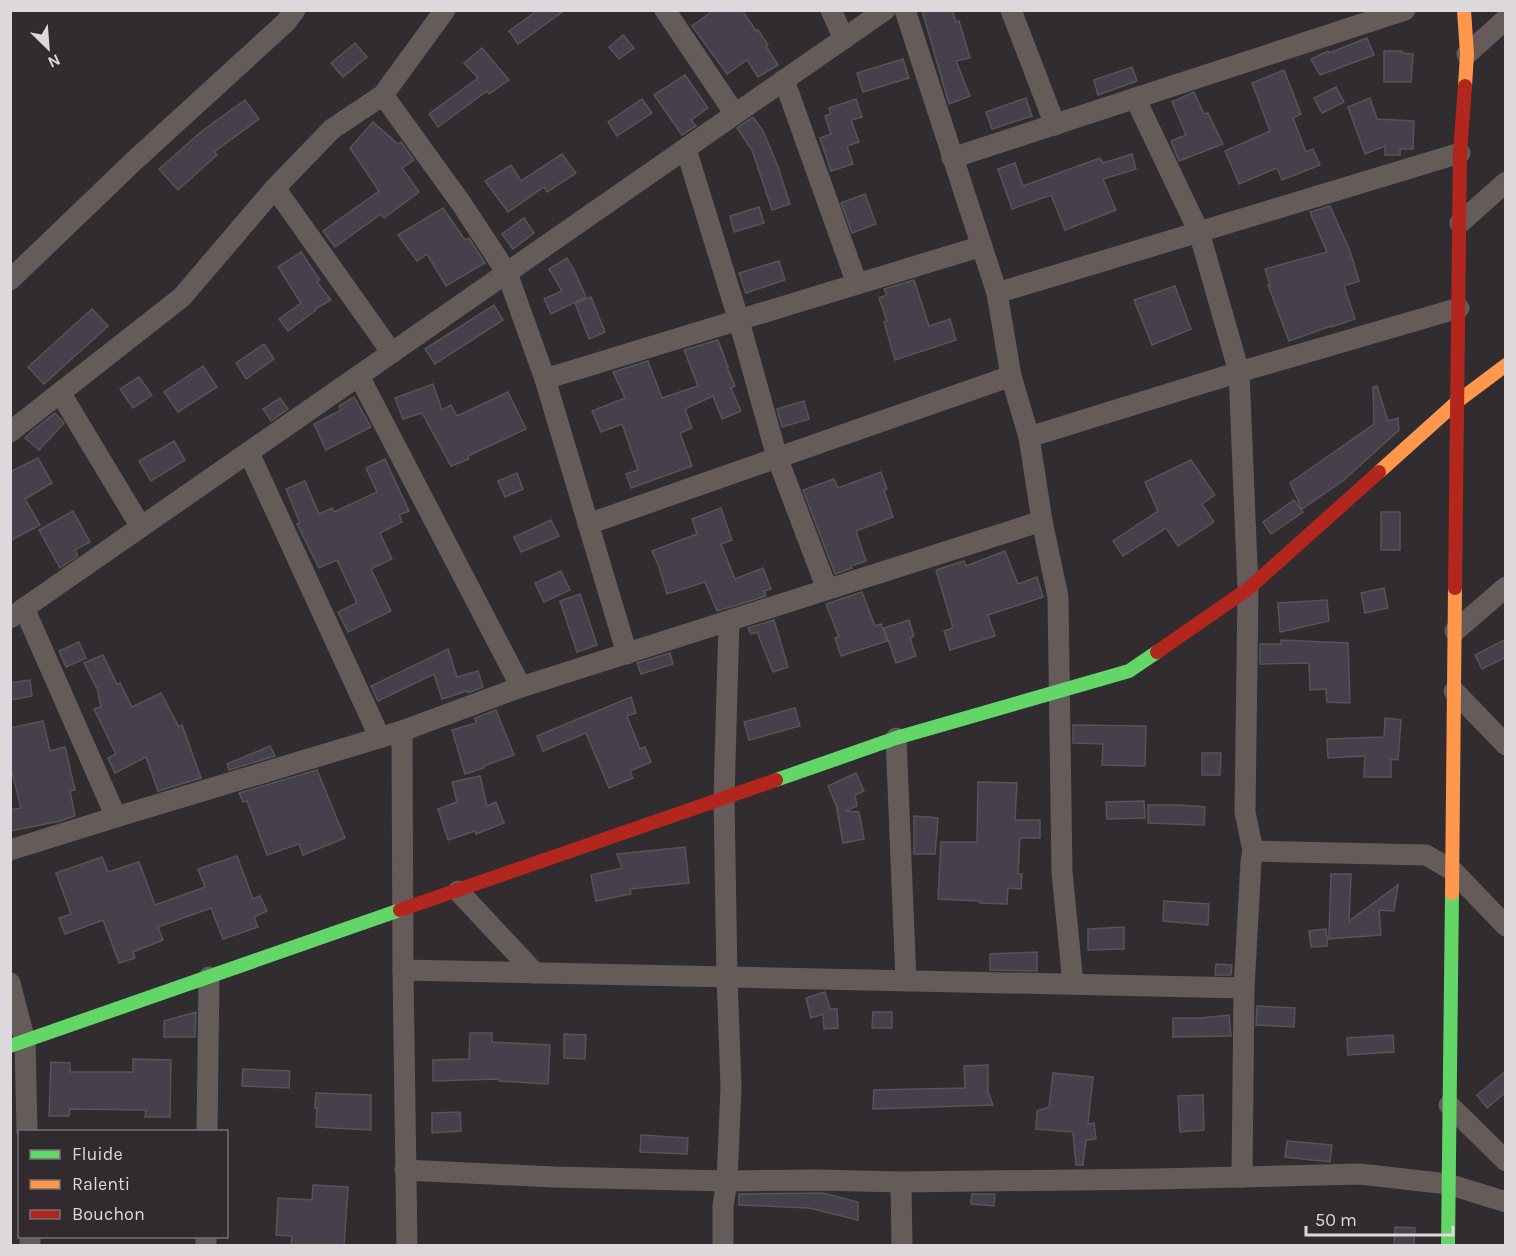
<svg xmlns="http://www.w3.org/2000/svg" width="1516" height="1256" font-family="Karla,sans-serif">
<rect width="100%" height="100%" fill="#302c2f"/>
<!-- building -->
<g fill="#45404b" stroke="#565456" stroke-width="1.5">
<polygon points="538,10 565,10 518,44 509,31"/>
<polygon points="714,10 742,10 756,31 758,30 768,45 766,46 778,65 758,77 747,60 727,74 692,26"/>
<polygon points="922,10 952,10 956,22 959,21 970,58 956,61 970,96 949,104"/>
<polygon points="623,35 634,48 619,59 609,47"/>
<polygon points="1367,38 1374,55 1320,75 1311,59 1328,51 1329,53"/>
<polygon points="355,43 367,57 343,77 331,63"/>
<polygon points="482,48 509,80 489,94 487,91 438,127 429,114 478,78 464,63"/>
<polygon points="1384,51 1402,51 1402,53 1413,54 1411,82 1384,82"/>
<polygon points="903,59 909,78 863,92 857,73"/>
<polygon points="1132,67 1137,81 1098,95 1094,80"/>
<polygon points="1284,70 1301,114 1293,118 1306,152 1313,149 1320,165 1282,180 1277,168 1239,184 1225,151 1270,131 1252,83"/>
<polygon points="685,75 708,108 691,120 696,126 682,135 654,95"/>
<polygon points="1336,87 1344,102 1322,113 1314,98"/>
<polygon points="1194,92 1204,114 1208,113 1223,144 1179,161 1171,141 1186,135 1172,102"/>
<polygon points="1026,98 1032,116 992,129 986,112"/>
<polygon points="1370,98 1377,119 1414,121 1413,149 1400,149 1400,155 1385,155 1385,146 1365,154 1348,107"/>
<polygon points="642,99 652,113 617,136 608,122"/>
<polygon points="856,99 862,117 851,120 859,142 847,146 853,164 831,171 820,138 831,134 825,116 831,114 829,108"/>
<polygon points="245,100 259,119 214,152 217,155 178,190 159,169 202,131"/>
<polygon points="753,117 763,131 777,164 790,204 772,210 752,150 737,128"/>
<polygon points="373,122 398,144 401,142 414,160 402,168 419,192 384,218 381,214 335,247 323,231 379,191 350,148"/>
<polygon points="562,154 576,173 547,192 544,187 508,212 485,181 511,165 521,181"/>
<polygon points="1132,154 1136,169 1103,179 1116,210 1065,230 1051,195 1012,209 998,169 1015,163 1023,186 1100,158 1103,163"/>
<polygon points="865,194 876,224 852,233 841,203"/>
<polygon points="1330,206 1350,251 1359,281 1344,286 1355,319 1331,327 1331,326 1289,341 1268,285 1270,285 1265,269 1327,252 1310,212"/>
<polygon points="759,207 764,223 734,232 730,216"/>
<polygon points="443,208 465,240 469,238 485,263 446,286 427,254 417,261 398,235"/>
<polygon points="524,218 534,233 513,249 502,234"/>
<polygon points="301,252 320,280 317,282 331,300 315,309 316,310 288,331 279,319 301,303 278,267"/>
<polygon points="567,258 575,272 586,297 551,314 544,299 562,291 549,269"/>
<polygon points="779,261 785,280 746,293 739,273"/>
<polygon points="914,280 929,326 950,319 956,340 895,360 884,322 887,321 879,298 887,295 884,289"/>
<polygon points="1175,286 1191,329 1152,345 1134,300"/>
<polygon points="591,297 605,332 589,339 575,303"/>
<polygon points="494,305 503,320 435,364 425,349"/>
<polygon points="92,309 108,326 44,384 28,367"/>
<polygon points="718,340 728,367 727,367 735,386 731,388 741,411 722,419 713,396 685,409 692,428 680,433 692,466 631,488 626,474 638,470 622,424 601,432 592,411 625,398 613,372 648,361 662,398 698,386 684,350"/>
<polygon points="264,344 274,359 246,379 236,363"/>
<polygon points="203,366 217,387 178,412 164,392"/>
<polygon points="139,377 152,395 133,408 120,389"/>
<polygon points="433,384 442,410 451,405 457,416 508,392 526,429 468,456 469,459 451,466 422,413 403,419 395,398"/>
<polygon points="1377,386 1388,421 1398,418 1399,430 1344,480 1302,509 1290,483 1374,424 1373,387"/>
<polygon points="354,397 371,427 326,450 314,424 341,410 339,406"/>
<polygon points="280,398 288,409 271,421 263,409"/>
<polygon points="804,401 809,419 782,427 777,409"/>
<polygon points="55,413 64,423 39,450 25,438 31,432"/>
<polygon points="174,441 185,460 151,481 139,461"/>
<polygon points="38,458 52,483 25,499 40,525 10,541 10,472"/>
<polygon points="385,459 409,511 399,515 402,522 380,533 392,559 371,569 391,611 348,632 338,612 357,603 337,560 319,568 297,524 300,523 286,489 305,481 319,514 332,508 334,512 377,492 366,468"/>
<polygon points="1191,460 1215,495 1202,504 1214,522 1178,546 1166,528 1123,556 1113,541 1158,511 1145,482"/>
<polygon points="881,472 887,489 884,490 893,517 856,531 866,561 851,566 852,568 835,574 803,490 834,479 838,488"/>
<polygon points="517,473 523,489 505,497 498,481"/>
<polygon points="1294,500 1303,512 1271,534 1263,522"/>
<polygon points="721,508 732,540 721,544 735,579 763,568 771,589 764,591 766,596 717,611 705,582 667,594 659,567 652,551 697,534 692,519"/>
<polygon points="73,511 90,542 75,550 78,556 60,568 39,530"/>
<rect x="1381" y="512" width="19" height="38"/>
<polygon points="551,520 559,536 521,552 514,537"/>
<polygon points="1005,551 1018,584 1037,577 1043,597 988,615 995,636 950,650 944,631 953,628 936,570 964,561 966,566"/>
<polygon points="561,571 570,590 544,602 535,583"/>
<polygon points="1384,588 1388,608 1365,613 1361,593"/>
<polygon points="862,592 875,626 881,624 887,641 841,656 835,638 839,637 826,604"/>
<polygon points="580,594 597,645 577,652 560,601"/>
<polygon points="1327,600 1329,621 1280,632 1278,603"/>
<polygon points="774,620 788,667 773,672 757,632 751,634 748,628"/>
<polygon points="909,620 914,636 910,638 916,656 896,663 884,628"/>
<polygon points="1506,639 1506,657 1482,669 1475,655"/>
<polygon points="1281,640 1348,643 1350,703 1327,702 1326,689 1310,690 1309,663 1260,664 1260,644 1281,644"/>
<polygon points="79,642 86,658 66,667 59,651"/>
<polygon points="448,649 457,677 478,671 483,687 468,693 467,691 442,699 434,674 378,701 371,686"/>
<polygon points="670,653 673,664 641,674 637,663"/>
<polygon points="103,655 117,684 120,683 132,707 161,693 179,727 182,725 201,778 158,791 146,757 115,773 108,758 116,754 94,709 101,707 97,687 96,687 84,663"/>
<polygon points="30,680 32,696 10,700 10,683"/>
<polygon points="631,697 636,713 627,716 640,749 645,747 651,762 630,771 633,778 609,788 586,733 543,751 537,736"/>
<polygon points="795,708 800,726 749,740 744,722"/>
<polygon points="496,710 514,755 484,766 484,768 465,774 452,730 476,723 475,718"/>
<polygon points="1385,718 1401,720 1398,760 1391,759 1391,777 1364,777 1365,756 1328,758 1327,739 1384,737"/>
<polygon points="43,721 50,751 65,747 75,790 70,791 75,816 60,821 10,831 10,810 21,808 10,765 10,728"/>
<polygon points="1073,725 1146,726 1145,766 1102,765 1103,744 1073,743"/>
<polygon points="270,746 275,756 229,770 227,764"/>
<polygon points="1202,753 1221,753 1220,775 1202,775"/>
<polygon points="317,770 345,838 303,855 299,844 267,855 247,801 243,802 239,793"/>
<polygon points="856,773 864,791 855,795 857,806 845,811 859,812 864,839 843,843 837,810 838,810 828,786"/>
<polygon points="480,776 487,806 496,802 504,823 476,834 475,831 448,840 438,809 457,802 452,782"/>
<polygon points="978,782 1017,783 1015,820 1040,820 1040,838 1020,838 1018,874 1022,874 1021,889 1008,888 1007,904 980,903 980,901 938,899 941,842 977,842"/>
<polygon points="1144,801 1145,818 1107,819 1106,802"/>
<polygon points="1148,805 1180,805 1205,807 1204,825 1148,823"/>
<polygon points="914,816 938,818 935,854 914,854"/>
<polygon points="685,847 689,883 630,889 631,894 596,901 591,875 622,868 617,854"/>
<polygon points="237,856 253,899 260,896 267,911 254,917 258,927 223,939 211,908 158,927 163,940 133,952 135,958 119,963 103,920 65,934 59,918 71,914 56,873 102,857 108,872 139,862 155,905 205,887 198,869"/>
<polygon points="1331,874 1351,874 1349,921 1398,885 1394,911 1379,910 1381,935 1327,939 1327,946 1311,947 1309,931 1326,929 1327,938 1329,936"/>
<polygon points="1164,901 1209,904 1208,925 1163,921"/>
<polygon points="1124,927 1124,949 1088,950 1088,929"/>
<polygon points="1037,952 1037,971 990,970 990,954"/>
<polygon points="1216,964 1232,965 1231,975 1215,975"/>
<polygon points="825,992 830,1009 837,1009 838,1028 824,1029 823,1014 811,1018 806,998"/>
<polygon points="1257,1006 1295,1008 1294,1027 1256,1025"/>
<polygon points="196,1012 195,1037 164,1037 164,1021"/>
<polygon points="873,1012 892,1012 892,1028 872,1028"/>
<polygon points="1229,1015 1231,1036 1173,1037 1173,1018 1200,1018"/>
<polygon points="470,1033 492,1033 492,1042 550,1045 548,1084 499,1081 499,1079 433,1081 433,1060 469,1059"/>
<polygon points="564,1034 586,1035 585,1059 564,1058"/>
<polygon points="1393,1035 1394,1052 1348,1055 1347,1038"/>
<polygon points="133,1059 171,1060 170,1117 145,1117 146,1110 70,1109 69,1116 49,1116 51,1062 70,1063 70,1072 133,1072"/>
<polygon points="988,1065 988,1092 993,1105 873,1109 874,1090 965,1088 964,1066"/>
<polygon points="243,1069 290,1071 289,1088 242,1086"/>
<polygon points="1506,1071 1506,1092 1487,1108 1477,1095"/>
<polygon points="1053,1073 1093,1077 1088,1124 1094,1123 1096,1139 1086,1140 1083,1165 1076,1165 1073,1132 1036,1129 1037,1111 1049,1107"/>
<polygon points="316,1093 371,1095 371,1130 316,1127 317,1108 315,1108"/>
<polygon points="1203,1095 1204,1130 1180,1132 1178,1096"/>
<polygon points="460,1112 461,1131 432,1133 432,1113"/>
<polygon points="641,1135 688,1138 687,1154 640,1152"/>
<polygon points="1287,1141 1332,1145 1330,1162 1285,1157"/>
<polygon points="313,1185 348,1187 344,1245 291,1245 292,1236 276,1235 278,1198 312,1200"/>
<polygon points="823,1193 858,1202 858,1220 809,1208 739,1205 739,1194"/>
<polygon points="972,1194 995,1194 994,1206 971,1204"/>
<polygon points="1395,1227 1415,1228 1414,1245 1394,1245"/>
</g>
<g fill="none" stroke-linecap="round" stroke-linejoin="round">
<!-- street -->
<g stroke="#655c5a" stroke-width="21">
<polyline points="665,10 735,114"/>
<polyline points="831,10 844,39"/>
<polyline points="905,10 997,293 1011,376 1029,437 1042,521 1058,597 1062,872 1073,984"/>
<polyline points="1011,10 1055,125"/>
<polyline points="1467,54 1506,19"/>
<polyline points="784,80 857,284"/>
<polyline points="383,95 461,203 507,273 545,379 627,654"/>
<polyline points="1135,98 1199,232 1239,372 1248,589 1245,812 1253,851 1251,862 1244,988 1242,1177"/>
<polyline points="686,149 739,321 777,457 827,589"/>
<polyline points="952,158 1405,10"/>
<polyline points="275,188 392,353"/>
<polyline points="1460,223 1506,182"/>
<polyline points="10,280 134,161 286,22 295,10"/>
<polyline points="997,293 1460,153"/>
<polyline points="359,376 521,687"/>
<polyline points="545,379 982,246"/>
<polyline points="61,394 141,527"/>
<polyline points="10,432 182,297 275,188 332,129 383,95 445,10"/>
<polyline points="1029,437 1239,372 1459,308"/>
<polyline points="249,453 380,738"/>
<polyline points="588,524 1011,376"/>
<polyline points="24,608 116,817"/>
<polyline points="10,618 885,10"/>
<polyline points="1455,631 1506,587"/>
<polyline points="1454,691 1506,745"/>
<polyline points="402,731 403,970 407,1246"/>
<polyline points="896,738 906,981"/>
<polyline points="10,850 116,817 402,731 521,687 1042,521"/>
<polyline points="1253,851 1426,855 1452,870 1506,926"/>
<polyline points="458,891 535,973"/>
<polyline points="403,970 1244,988"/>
<polyline points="10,983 25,1041 27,1132"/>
<polyline points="1449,1105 1506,1161"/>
<polyline points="207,1132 209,977"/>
<polyline points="405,1170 554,1177 727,1181 817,1180 901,1182 1156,1179 1360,1174 1448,1184 1506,1202"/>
<polyline points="901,1182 902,1246"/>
<polyline points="30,1236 30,1246"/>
<polyline points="206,1246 206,1236"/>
<polyline points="723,1246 723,1206 727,1181 731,1087 727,977 724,798 729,621"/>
</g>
<!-- fast -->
<g stroke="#63d668" stroke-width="14">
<polyline points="776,780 896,738 1129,671 1157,652"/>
<polyline points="10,1046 400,910"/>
<polyline points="1448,1246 1452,893"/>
</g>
<!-- slow -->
<g stroke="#ff974d" stroke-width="14">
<polyline points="1464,10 1467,54 1465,86"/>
<polyline points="1379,472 1458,401 1506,365"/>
<polyline points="1452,893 1455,588"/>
</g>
<!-- jam -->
<g stroke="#b3261e" stroke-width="14">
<polyline points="1455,588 1460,153 1465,86"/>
<polyline points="1157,652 1248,589 1379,472"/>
<polyline points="400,910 776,780"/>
</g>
</g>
<!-- border -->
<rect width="1516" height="1256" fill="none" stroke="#dcd8db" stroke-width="24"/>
<!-- legend -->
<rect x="18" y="1130" width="210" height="108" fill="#312b30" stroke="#757074" stroke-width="1.5"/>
<rect x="30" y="1150" width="30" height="9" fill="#63d668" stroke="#757074" stroke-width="1.5"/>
<text x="72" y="1160" font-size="18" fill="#dcd8db">Fluide</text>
<rect x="30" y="1180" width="30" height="9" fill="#ff974d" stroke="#757074" stroke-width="1.5"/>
<text x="72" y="1190" font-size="18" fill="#dcd8db">Ralenti</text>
<rect x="30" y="1210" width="30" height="9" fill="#b3261e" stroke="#757074" stroke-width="1.5"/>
<text x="72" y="1220" font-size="18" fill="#dcd8db">Bouchon</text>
<!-- north arrow -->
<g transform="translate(48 48) rotate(155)" stroke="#312b30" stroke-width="4.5" paint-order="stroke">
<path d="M0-4.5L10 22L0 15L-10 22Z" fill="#dcd8db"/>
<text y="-9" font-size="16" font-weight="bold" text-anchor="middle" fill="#dcd8db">N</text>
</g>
<!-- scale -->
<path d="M1306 1226v9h147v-9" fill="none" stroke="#dcd8db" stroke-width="3"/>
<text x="1315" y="1226" font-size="18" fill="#dcd8db" stroke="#312b30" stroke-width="4.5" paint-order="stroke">50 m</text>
</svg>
